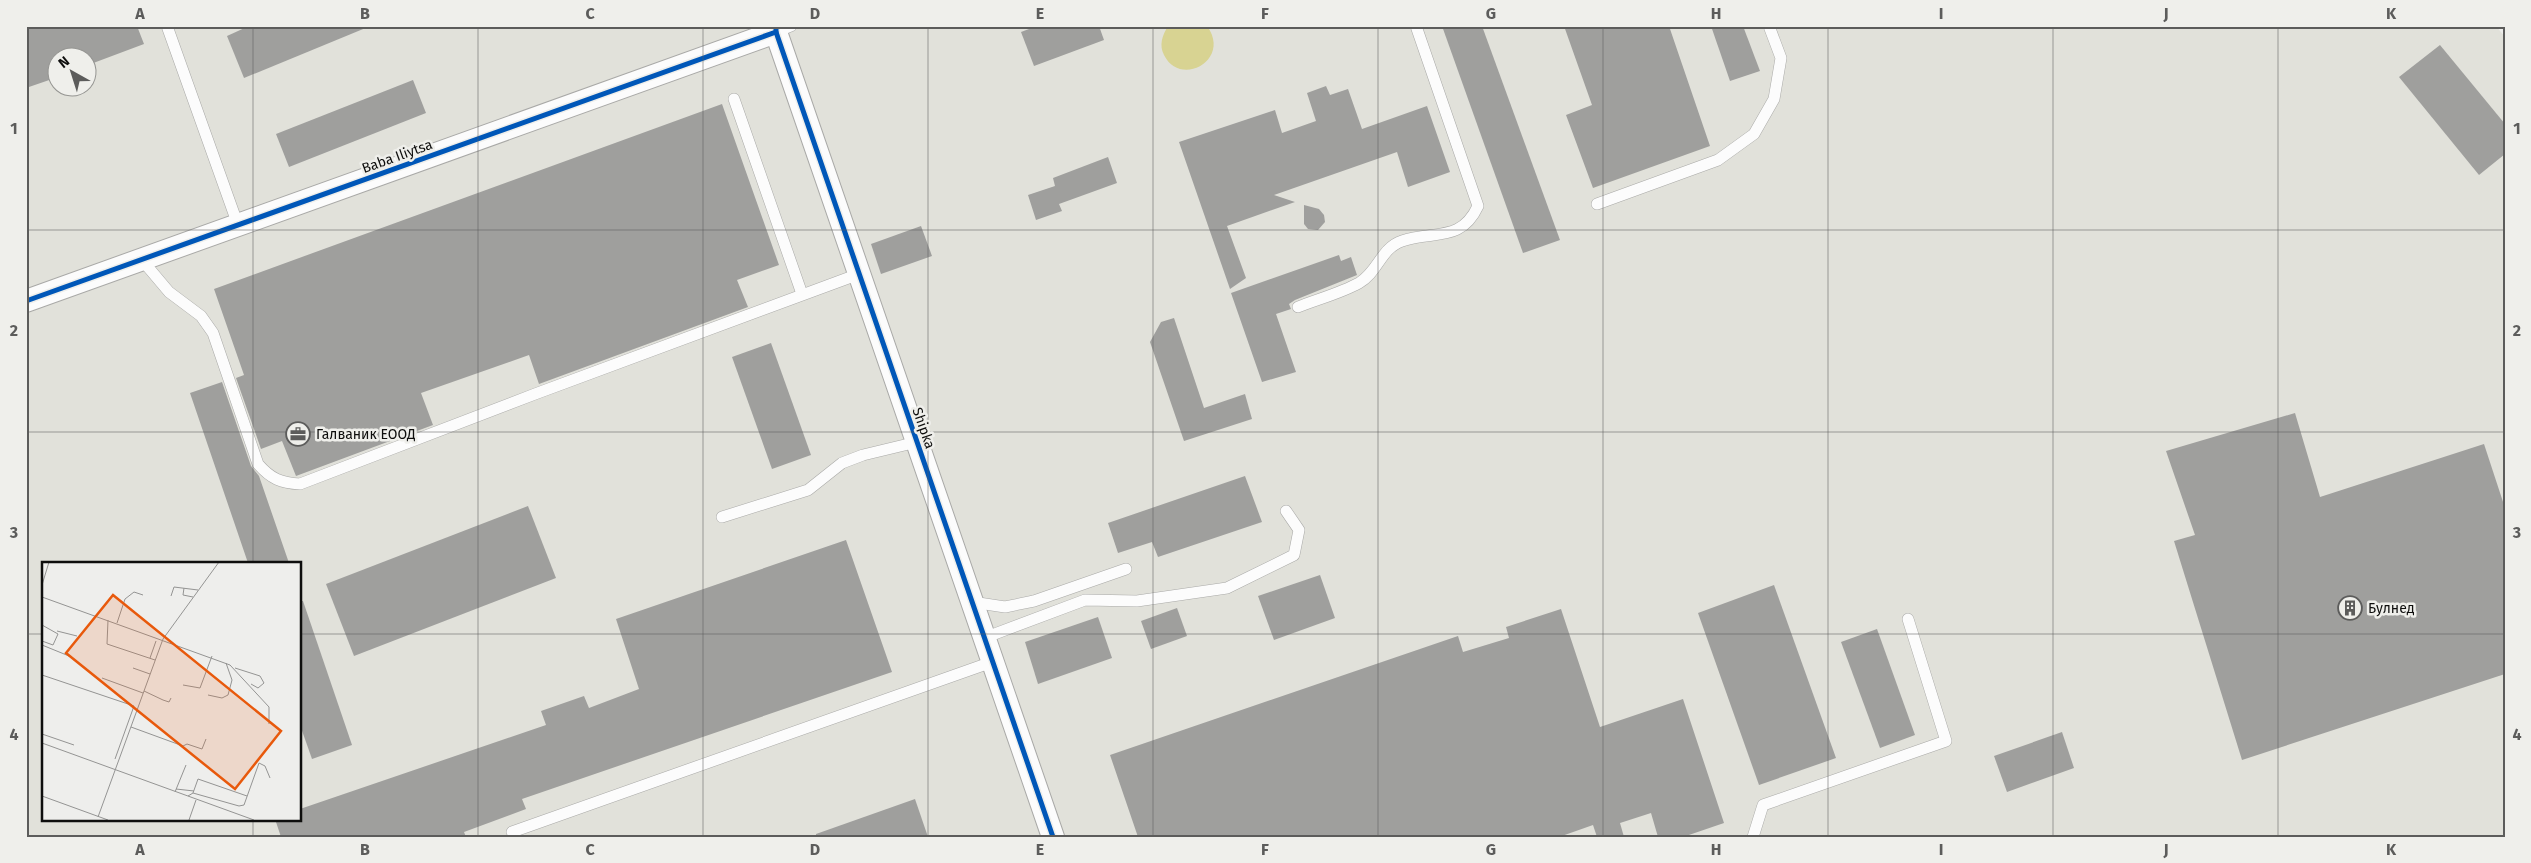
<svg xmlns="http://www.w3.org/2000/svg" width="2531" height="863" font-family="'Fira Sans',sans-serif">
<rect width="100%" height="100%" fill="#eeeeec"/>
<!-- built -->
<path fill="#e1e1da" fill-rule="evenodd" d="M26,26H2496L2505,37V837H26ZM58,58H88V88H58ZM44,563H300V819H44Z"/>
<!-- water -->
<path fill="#d8d392" d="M1168,26H1207C1232,60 1180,88 1164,55C1159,45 1162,36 1168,26Z"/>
<!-- building -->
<g fill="#9f9f9d">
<polygon points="26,26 137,26 144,44 88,65 88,58 58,58 58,77 26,88"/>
<polygon points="249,26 368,26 368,27 244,78 227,36"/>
<polygon points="1037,26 1099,26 1104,40 1034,66 1021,32"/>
<polygon points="1442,26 1482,26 1560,240 1523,253"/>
<polygon points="1564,26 1669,26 1710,146 1593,188 1566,115 1592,105"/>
<polygon points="1711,26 1743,26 1760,71 1730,81"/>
<polygon points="2440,45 2505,124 2505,154 2479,175 2399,77"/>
<polygon points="413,80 426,113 289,167 276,134"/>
<polygon points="1326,86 1330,95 1348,89 1362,129 1427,106 1450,172 1408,187 1397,152 1274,195 1295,202 1227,226 1246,278 1230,289 1179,142 1275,110 1282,133 1316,121 1307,93"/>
<polygon points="722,104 779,265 737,280 748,307 539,384 529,355 421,393 433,425 296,476 282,441 261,449 236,378 244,375 214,289"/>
<polygon points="1108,157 1117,183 1059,204 1062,211 1036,220 1028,195 1055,186 1053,178"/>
<polygon points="1304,205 1319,209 1324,215 1325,222 1318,230 1308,229 1304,224"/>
<polygon points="921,226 932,256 881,274 871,244"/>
<polygon points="1339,255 1341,261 1351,257 1357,275 1295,300 1289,304 1291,309 1276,314 1296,372 1262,382 1231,293"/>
<polygon points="1174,318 1204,408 1245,394 1252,419 1184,441 1150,342 1161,322"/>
<polygon points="771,343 811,455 772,469 732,357"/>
<polygon points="222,382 251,466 259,476 289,563 248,563 190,393"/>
<polygon points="2295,413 2320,497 2484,444 2505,508 2505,674 2242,760 2174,541 2195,535 2166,451"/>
<polygon points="1245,476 1262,522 1158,557 1152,542 1118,553 1108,523"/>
<polygon points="528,506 556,578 354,656 326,584"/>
<polygon points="846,540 892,672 522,799 526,809 464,832 466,837 281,837 275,819 300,819 300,809 546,725 541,711 584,696 589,708 639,689 616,619"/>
<polygon points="1320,575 1335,618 1274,640 1258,596"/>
<polygon points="1774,585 1836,758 1759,785 1698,613"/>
<polygon points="300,601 303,601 352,745 312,759 300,725"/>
<polygon points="1177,608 1187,636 1151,649 1141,621"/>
<polygon points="1561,609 1600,727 1683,699 1724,823 1683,837 1658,837 1651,813 1620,823 1624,837 1597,837 1593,825 1559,837 1138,837 1110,755 1458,636 1463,652 1509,638 1506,627"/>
<polygon points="1098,617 1112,658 1038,684 1025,642"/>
<polygon points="1877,629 1915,735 1880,748 1841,642"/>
<polygon points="2062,732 2074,768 2007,792 1994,756"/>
<polygon points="915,799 928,837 816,837 816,834"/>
</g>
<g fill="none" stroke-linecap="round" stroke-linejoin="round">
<!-- service casing -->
<g stroke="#a9a9a7" stroke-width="12">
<g id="service">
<polyline points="167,26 238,225"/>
<polyline points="776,32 791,26"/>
<polyline points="734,99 802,294"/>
<polyline points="1597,204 1718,160 1754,134 1774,99 1781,58 1769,26"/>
<path d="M142,260L169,292L201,316L213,333L258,464C271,479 281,483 300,484L535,394L859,274"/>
<path d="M1298,307C1318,299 1341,293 1359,283C1378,272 1381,248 1402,241C1433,230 1461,243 1478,206L1416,26"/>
<polyline points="722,517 808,490 842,463 863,455 917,442"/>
<polyline points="972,602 1005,607 1034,601 1126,569"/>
<polyline points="984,638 1085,600 1137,601 1227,588 1294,555 1299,530 1286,511"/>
<polyline points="512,832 992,662"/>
<polyline points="1753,837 1763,805 1946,741 1908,619"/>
</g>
</g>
<!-- minor casing -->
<g stroke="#a9a9a7" stroke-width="24">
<g id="minor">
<polyline points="776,26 776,32 1053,837"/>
<polyline points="26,301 776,32"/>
</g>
</g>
<!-- service -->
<use href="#service" stroke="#fcfcfc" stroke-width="11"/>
<!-- minor -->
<use href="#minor" stroke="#fcfcfc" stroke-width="22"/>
<!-- cycleway casing -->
<g stroke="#efefeb" stroke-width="8">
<g id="cycleway">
<polyline points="776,26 776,32 1053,837"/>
<polyline points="26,301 776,32"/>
</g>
</g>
<!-- cycleway -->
<use href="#cycleway" stroke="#0057b8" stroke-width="5"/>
</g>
<!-- grid -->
<path fill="none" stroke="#5c5c5b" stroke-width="1" stroke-opacity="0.55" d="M253,26V563M478,26V837M703,26V837M928,26V837M1153,26V837M1378,26V837M1603,26V837M1828,26V837M2053,26V837M2278,26V837M26,230H2505M26,432H2505M26,634H44M300,634H2505M253,819V837"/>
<!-- icons -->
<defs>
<g id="office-ring" transform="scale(1.25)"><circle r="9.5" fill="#efefeb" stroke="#5c5c5b" stroke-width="1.5"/><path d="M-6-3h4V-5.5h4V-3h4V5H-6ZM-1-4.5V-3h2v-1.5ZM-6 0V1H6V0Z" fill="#5c5c5b"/></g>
<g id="building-ring" transform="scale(1.25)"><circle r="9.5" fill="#efefeb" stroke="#5c5c5b" stroke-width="1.5"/><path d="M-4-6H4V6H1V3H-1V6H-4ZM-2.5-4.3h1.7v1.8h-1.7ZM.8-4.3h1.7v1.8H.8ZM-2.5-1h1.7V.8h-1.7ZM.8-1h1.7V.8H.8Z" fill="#5c5c5b"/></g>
</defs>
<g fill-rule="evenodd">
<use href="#office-ring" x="298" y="434"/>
<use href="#building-ring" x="2350" y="608"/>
</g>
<g text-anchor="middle" stroke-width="5" stroke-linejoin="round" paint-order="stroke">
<!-- street labels -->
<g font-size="14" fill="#0e0e0d" stroke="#efefeb">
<text transform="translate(397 156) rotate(-20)" y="5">Baba Iliytsa</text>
<text transform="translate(924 428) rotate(71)" y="5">Shipka</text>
</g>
<!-- poi labels -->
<g font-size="14" fill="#0e0e0d" stroke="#efefeb" text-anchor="start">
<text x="316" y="439">Галваник ЕООД</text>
<text x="2368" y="613">Булнед</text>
</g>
</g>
<!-- overview -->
<g transform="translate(42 562)">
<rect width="259" height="259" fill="#eeeeec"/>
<path fill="none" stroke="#949493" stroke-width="1" d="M0,23L7,0M142,26L141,33L151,35M129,34L132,25L156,28M0,35L188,103L227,145V162M66,58L65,82L113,98M75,61L83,37L92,30L101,33M0,63L16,72L11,83L0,79M15,69L35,74M0,83L27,94M108,96L114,79M91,106L108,112M193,106L218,114L222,121L216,126L209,122M0,113L92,144L73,197M60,116L101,131M141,123L158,126L170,94M102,129L121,138L127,140L129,136M166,133L180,136L186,133L190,118L184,101M89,165L141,184L145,182L160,187L164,177M0,172L32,183M0,181L212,258M134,227L152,229M133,230L144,203M151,231L156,217L205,234M0,234L66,258M146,234L151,231L197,244L202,243L217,201L223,204L228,216M56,255L121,77L177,0M147,258L154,238"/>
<path fill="#e8590c" fill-opacity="0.15" stroke="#e8590c" stroke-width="2.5" d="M71,33L239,169L193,227L24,91Z"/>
<rect width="259" height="259" fill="none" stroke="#0e0e0d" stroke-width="2.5"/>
</g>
<!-- border -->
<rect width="2531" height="863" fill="none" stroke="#efefeb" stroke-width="55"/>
<!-- north arrow -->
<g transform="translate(72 72) rotate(321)"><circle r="24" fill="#efefeb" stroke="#959592"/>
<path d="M0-4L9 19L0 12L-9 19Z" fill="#5c5c5b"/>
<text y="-8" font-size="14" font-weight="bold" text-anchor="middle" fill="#0e0e0d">N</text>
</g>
<rect x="28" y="28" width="2476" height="808" fill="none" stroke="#5c5c5b" stroke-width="2"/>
<g font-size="16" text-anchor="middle" font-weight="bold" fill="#5c5c5b">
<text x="140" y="19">A</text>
<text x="365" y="19">B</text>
<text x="590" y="19">C</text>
<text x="815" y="19">D</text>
<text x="1040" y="19">E</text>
<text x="1265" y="19">F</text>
<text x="1491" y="19">G</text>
<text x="1716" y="19">H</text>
<text x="1941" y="19">I</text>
<text x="2166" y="19">J</text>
<text x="2391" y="19">K</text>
<text x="14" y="134">1</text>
<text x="2517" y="134">1</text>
<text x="14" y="336">2</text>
<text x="2517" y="336">2</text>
<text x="14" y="538">3</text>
<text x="2517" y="538">3</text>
<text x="14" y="740">4</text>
<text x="2517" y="740">4</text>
<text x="140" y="855">A</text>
<text x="365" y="855">B</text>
<text x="590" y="855">C</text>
<text x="815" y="855">D</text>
<text x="1040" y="855">E</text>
<text x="1265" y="855">F</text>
<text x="1491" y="855">G</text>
<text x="1716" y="855">H</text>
<text x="1941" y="855">I</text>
<text x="2166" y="855">J</text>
<text x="2391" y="855">K</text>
</g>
</svg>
